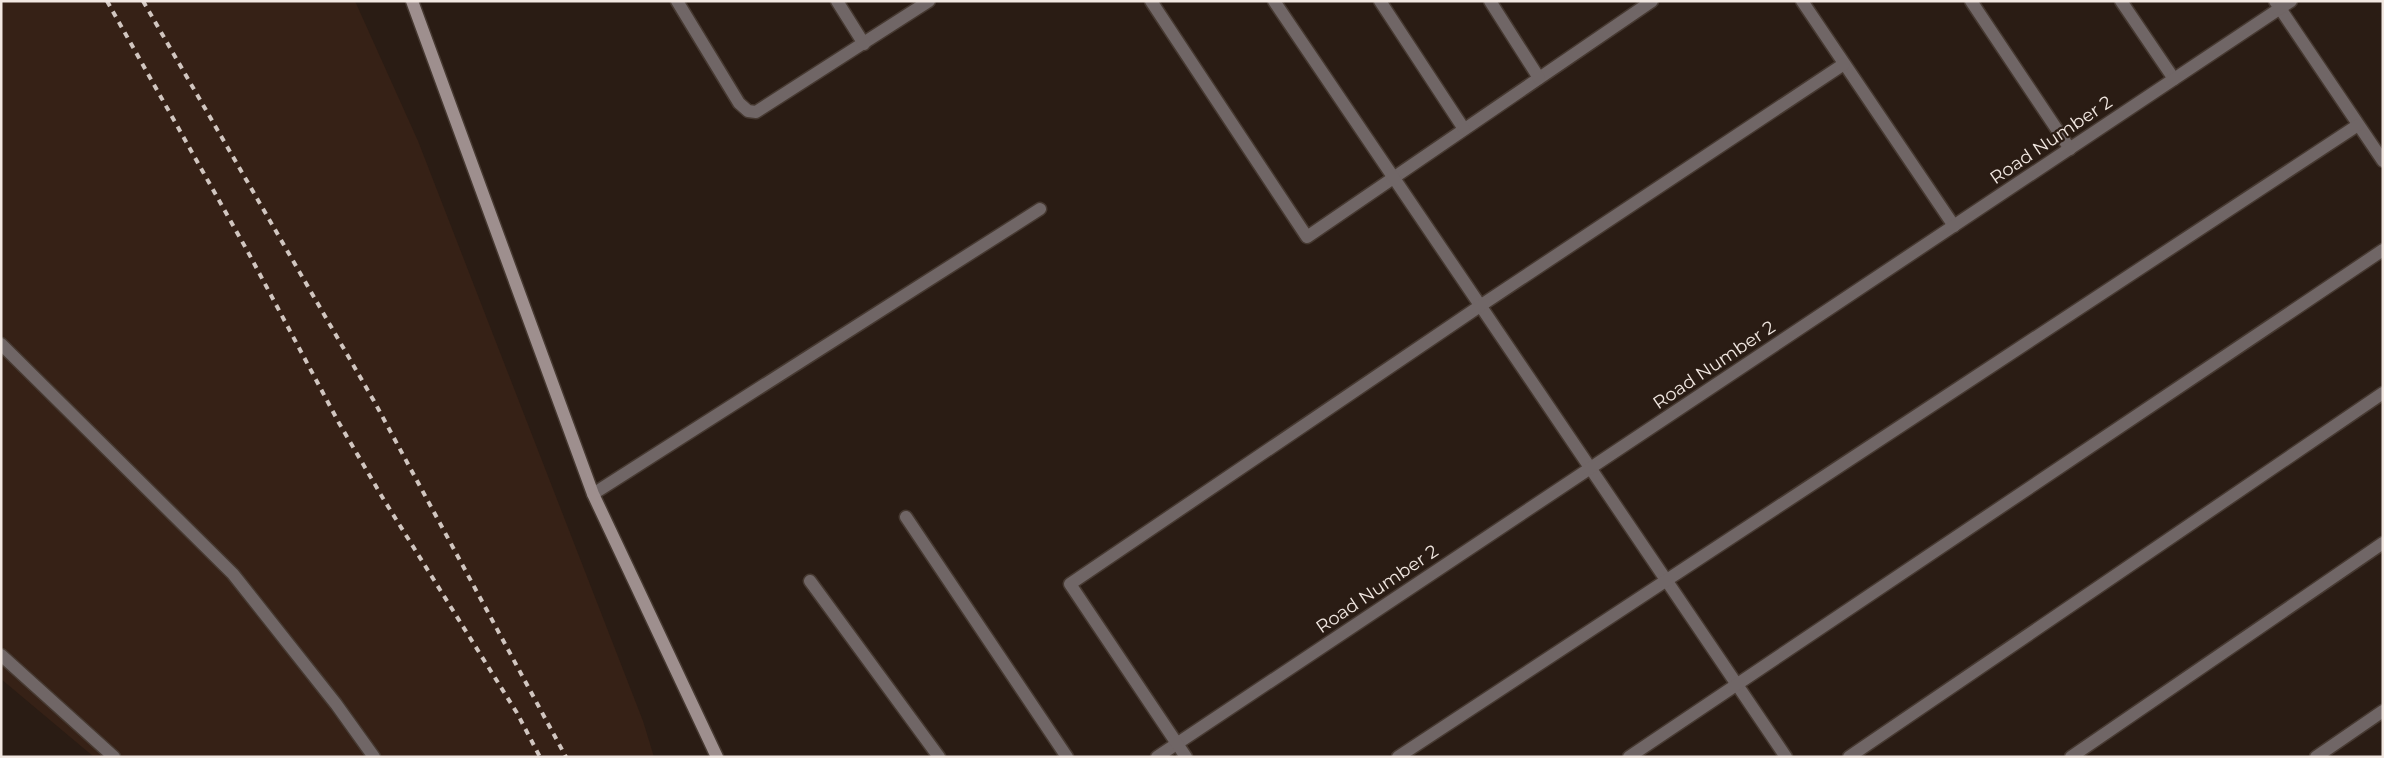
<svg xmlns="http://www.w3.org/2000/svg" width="2384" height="758" font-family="Montserrat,sans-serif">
<rect width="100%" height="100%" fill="#2a1c14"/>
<!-- built -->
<polygon fill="#362116" points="1,1 355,1 418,141 643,721 654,757 94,757 1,679"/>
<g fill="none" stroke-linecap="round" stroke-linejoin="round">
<!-- lane casing -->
<g stroke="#463931" stroke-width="15">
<polyline id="lane" points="1,344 233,574 336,704 374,757"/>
</g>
<!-- street casing -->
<g stroke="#463931" stroke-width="15">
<g id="street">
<polyline points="677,1 739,103 748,111 756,112 929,1"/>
<polyline points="837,1 864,44"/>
<polyline points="1151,1 1307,237 1652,1"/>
<polyline points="1274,1 1786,757"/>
<polyline points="1380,1 1464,129"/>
<polyline points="1490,1 1539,78"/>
<polyline points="1802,1 1954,226"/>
<polyline points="1971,1 2070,149"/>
<polyline points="2121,1 2174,79"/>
<polyline points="2275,1 2383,161"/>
<polyline points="593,494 1040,209"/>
<polyline points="906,517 1067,757"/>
<polyline points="810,581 939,757"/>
<polyline points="1,655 114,757"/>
<polyline points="1157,757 2291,1"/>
<polyline points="1186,757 1070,584 1480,306 1844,64"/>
<polyline points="1398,757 2358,125"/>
<polyline points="1629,757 2383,250"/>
<polyline points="1849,757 2383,393"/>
<polyline points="2071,757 2383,543"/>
<polyline points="2316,757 2383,711"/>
</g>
</g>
<!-- secondary casing -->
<g stroke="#463931" stroke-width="15">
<polyline id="secondary" points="412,1 593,494 717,757"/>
</g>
<!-- lane -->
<use href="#lane" stroke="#706666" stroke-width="12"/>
<!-- street -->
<use href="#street" stroke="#706666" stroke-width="12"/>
<!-- secondary -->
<use href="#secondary" stroke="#9e8f8e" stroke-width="12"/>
<!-- rail -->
<g stroke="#d1c6c0" stroke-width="4" stroke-dasharray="6 6" stroke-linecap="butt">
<polyline points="107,1 248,252 339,423 384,500 517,713 540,757"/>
<polyline points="143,1 374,401 566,757"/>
</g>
</g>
<g text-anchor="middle" stroke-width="4.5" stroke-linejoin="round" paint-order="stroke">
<!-- street labels -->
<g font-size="18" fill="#f2e8e2" stroke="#2a1c14">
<text transform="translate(2051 140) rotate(-34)" y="6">Road Number 2</text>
<text transform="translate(1714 365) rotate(-34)" y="6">Road Number 2</text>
<text transform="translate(1377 589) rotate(-34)" y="6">Road Number 2</text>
</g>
</g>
<!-- border -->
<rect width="2384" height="758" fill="none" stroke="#f2e8e2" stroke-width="5"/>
</svg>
